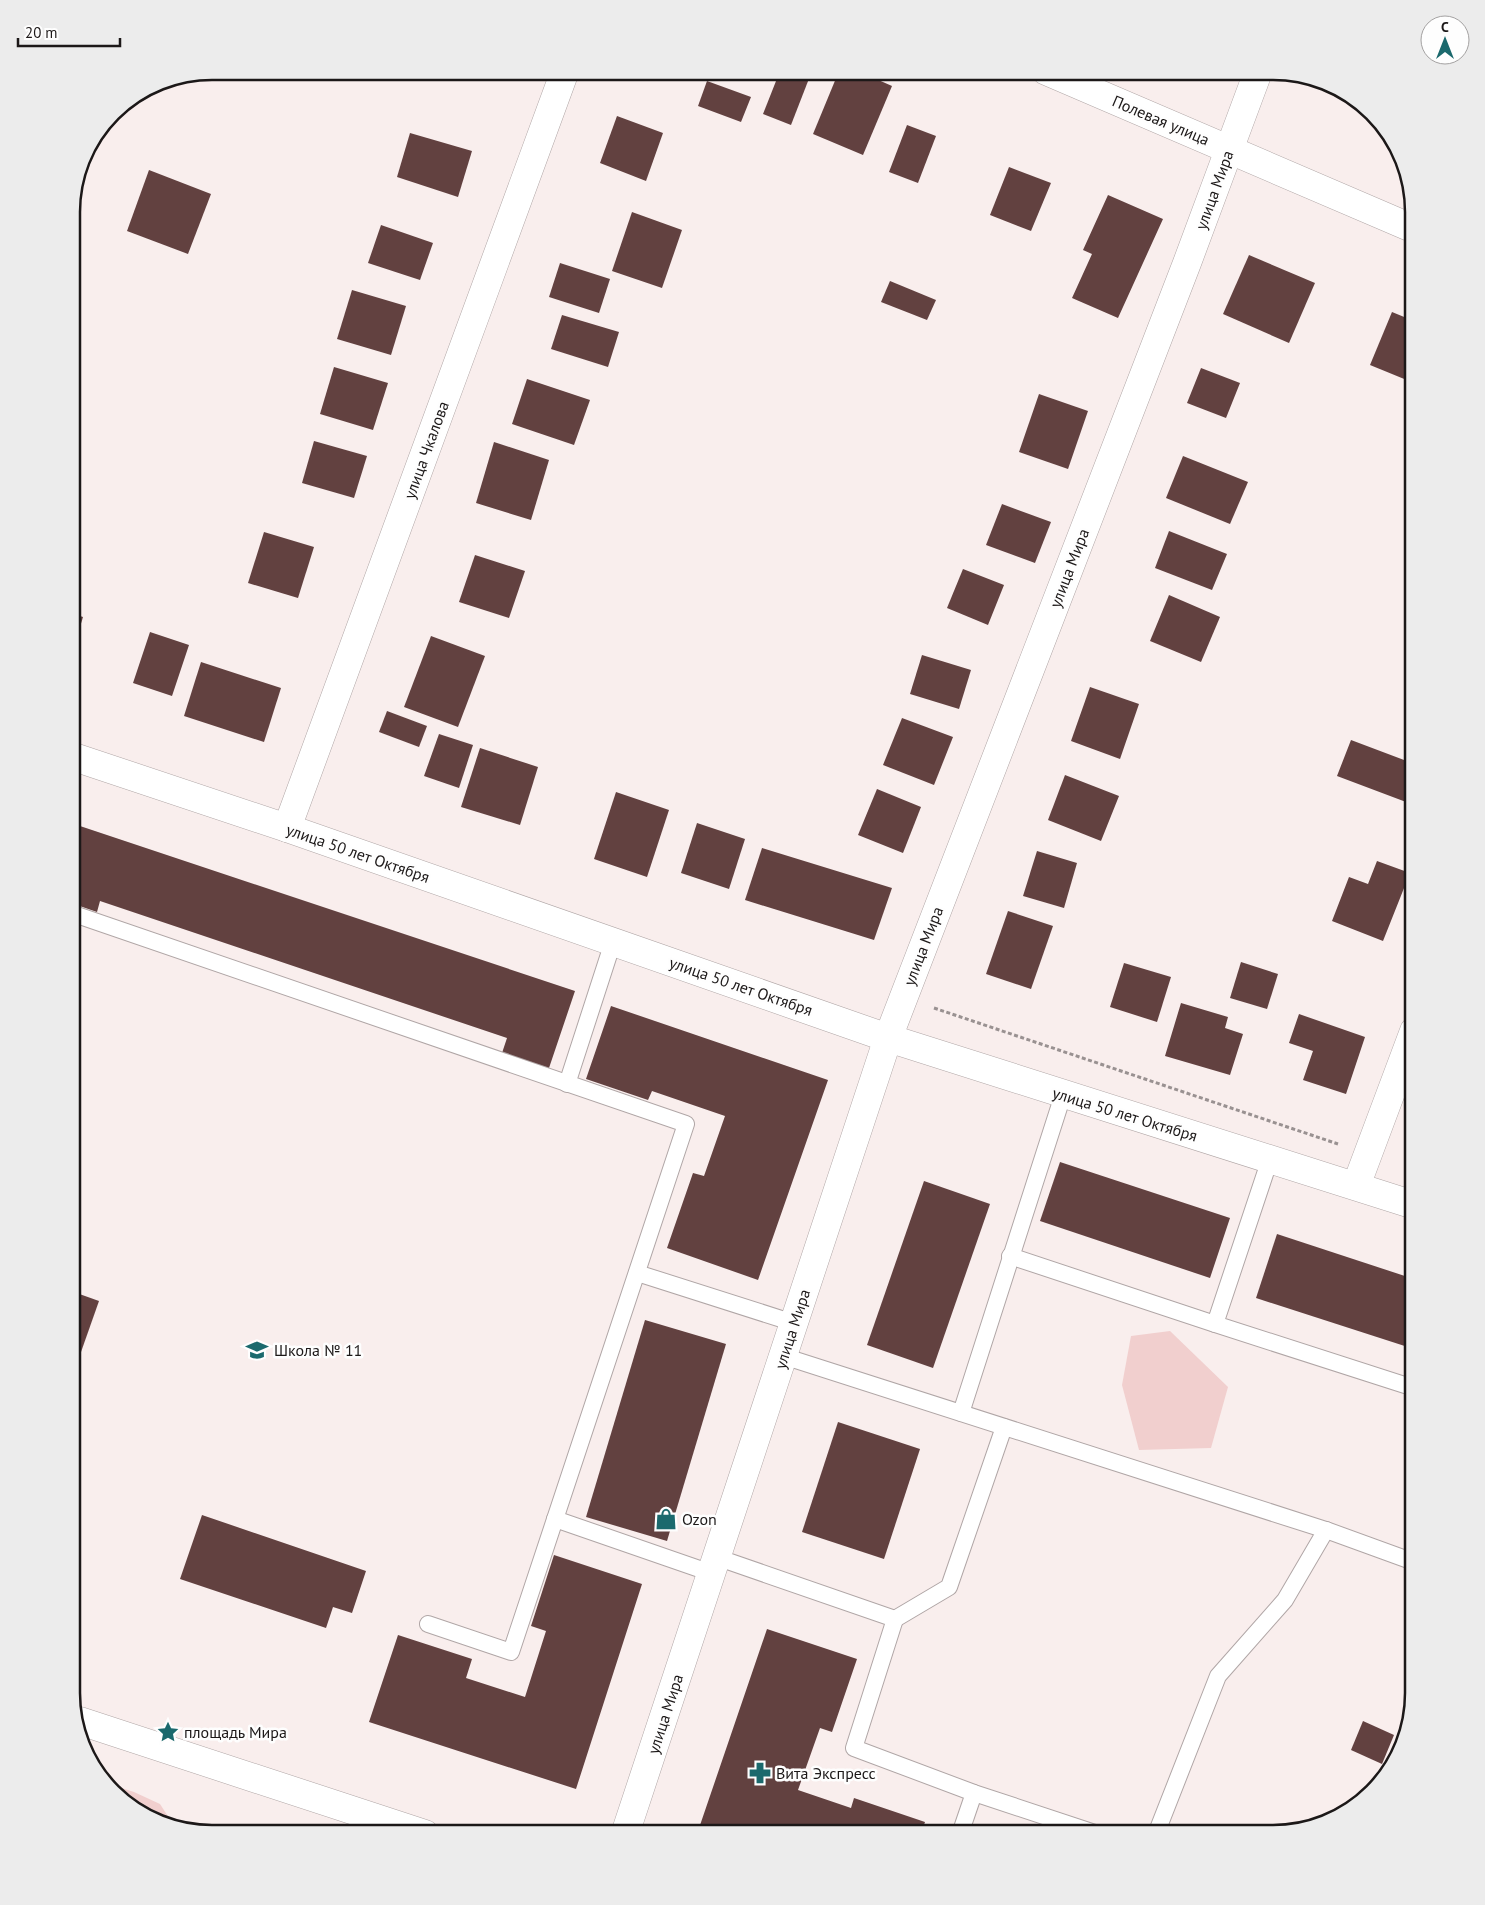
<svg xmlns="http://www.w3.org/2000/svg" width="1485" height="1905" font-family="'PT Sans',sans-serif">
<rect width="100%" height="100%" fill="#f9eeed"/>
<!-- green -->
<g fill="#f1cfce">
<polygon points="1170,1331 1228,1387 1211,1448 1139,1450 1122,1385 1131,1336"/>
<polygon points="109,1784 134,1792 160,1804 171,1821 171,1823 142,1815"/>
</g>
<!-- building -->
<g fill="#624140">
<polygon points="654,71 673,71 671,78"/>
<polygon points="780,71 798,71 810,76 791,125 763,114"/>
<polygon points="839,71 858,71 892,86 863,155 813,134"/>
<polygon points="707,81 751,97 741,122 698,106"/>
<polygon points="617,116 663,133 646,181 600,163"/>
<polygon points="907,125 936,136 918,183 889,172"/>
<polygon points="410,133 472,151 458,197 397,177"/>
<polygon points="1009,167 1051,183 1031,231 990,215"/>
<polygon points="149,170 211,194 188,254 127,231"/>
<polygon points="1108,195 1163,219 1118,318 1072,298 1092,254 1083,250"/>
<polygon points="632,212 682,230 662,288 612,271"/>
<polygon points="381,225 433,243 420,280 368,263"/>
<polygon points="1249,255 1315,283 1289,343 1223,314"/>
<polygon points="560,263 610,279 599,313 549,297"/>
<polygon points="890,281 936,300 927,320 881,302"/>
<polygon points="352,290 406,306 391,355 337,339"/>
<polygon points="1392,312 1414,321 1414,383 1370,365"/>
<polygon points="562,315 619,332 608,367 551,349"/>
<polygon points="334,367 388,383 373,430 320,414"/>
<polygon points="1201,368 1240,383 1226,418 1187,403"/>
<polygon points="527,379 590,400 574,445 512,424"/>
<polygon points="1039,394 1088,411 1068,469 1019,452"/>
<polygon points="314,441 367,456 354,498 302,483"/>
<polygon points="494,442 549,460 531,520 476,503"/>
<polygon points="1183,456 1248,482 1230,524 1166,498"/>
<polygon points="1002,504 1051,522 1035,563 986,545"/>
<polygon points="1169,531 1227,554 1212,590 1155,568"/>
<polygon points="264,532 314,547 298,598 248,583"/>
<polygon points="475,555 525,571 509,618 459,602"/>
<polygon points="963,569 1004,585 988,625 947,608"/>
<polygon points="1169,595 1220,617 1201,662 1150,641"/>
<polygon points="71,613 83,617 72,654 71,654"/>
<polygon points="150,632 189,645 172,696 133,683"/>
<polygon points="431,636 485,656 458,727 404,707"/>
<polygon points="922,655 971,670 959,709 910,694"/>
<polygon points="201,662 281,688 264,742 184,716"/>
<polygon points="1090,687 1139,704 1120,759 1071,741"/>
<polygon points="387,711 427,726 419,747 379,732"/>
<polygon points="902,718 953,737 934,785 883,765"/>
<polygon points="439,734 473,745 459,788 424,776"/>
<polygon points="1351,740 1412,763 1414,758 1414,805 1337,776"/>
<polygon points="480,748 538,767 520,825 461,807"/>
<polygon points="1065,775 1119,796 1101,841 1048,820"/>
<polygon points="877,789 921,807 903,853 858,835"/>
<polygon points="616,792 669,810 647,877 594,859"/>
<polygon points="71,823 575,991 549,1068 502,1053 507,1038 100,901 97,912 71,903"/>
<polygon points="697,823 745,839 729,889 681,873"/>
<polygon points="762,848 892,888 874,940 745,900"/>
<polygon points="1037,851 1077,863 1064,908 1023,896"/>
<polygon points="1377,861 1410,873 1383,941 1332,921 1349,877 1368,884"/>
<polygon points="1008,911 1053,926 1031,989 986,974"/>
<polygon points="1241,962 1278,974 1267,1009 1230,998"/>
<polygon points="1124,963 1171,977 1157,1022 1110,1007"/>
<polygon points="1181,1003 1228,1017 1225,1028 1243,1034 1230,1075 1165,1056"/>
<polygon points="611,1006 828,1080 758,1280 667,1248 693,1173 704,1176 725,1116 652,1091 648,1100 586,1079"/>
<polygon points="1299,1014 1365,1037 1346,1094 1303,1080 1313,1051 1289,1043"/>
<polygon points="1060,1162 1230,1218 1210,1278 1040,1221"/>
<polygon points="924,1181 990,1204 933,1368 867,1345"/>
<polygon points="1277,1234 1414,1279 1414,1349 1256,1298"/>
<polygon points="71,1291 99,1301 75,1369 71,1367"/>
<polygon points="645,1320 726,1344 667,1541 586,1517"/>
<polygon points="838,1422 920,1449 884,1559 802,1532"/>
<polygon points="202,1515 366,1571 352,1613 333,1607 326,1628 180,1579"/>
<polygon points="554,1555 642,1584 576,1789 369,1722 398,1635 472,1659 466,1678 525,1697 546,1631 531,1626"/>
<polygon points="767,1629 857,1659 832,1732 820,1728 798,1790 851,1808 854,1798 925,1822 921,1834 697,1834"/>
<polygon points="1363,1721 1394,1735 1382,1764 1351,1750"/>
<polygon points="997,1825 1024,1833 1024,1834 994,1834"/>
</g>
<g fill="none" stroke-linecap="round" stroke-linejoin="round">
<!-- lane casing -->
<g stroke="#b0a6a6" stroke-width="18">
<g id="lane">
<polyline points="71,913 686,1124 511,1652 428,1624"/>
<polyline points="567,1084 613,942"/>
<polyline points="1270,1159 1215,1324 1414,1388"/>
<polyline points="1010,1256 1215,1324"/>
<polyline points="637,1273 794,1323"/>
<polyline points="783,1356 1326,1530 1414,1562"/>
<polyline points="961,1413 1063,1095"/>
<polyline points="555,1519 711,1573"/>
<polyline points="716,1557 895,1619 854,1748 974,1793 1098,1834"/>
<polyline points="895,1619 949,1587 1004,1427"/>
<polyline points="960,1834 974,1793"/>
<polyline points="1156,1834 1218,1676 1285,1600 1326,1530"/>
</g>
</g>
<!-- street casing -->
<g stroke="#b0a6a6" stroke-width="29">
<g id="street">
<polyline points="1046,71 1414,229"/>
<polyline points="287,828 565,71"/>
<polyline points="1356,1186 1414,1031"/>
<polyline points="80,1721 425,1834"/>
<polyline points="625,1834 888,1038 1187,263 1258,72"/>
</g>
</g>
<!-- secondary casing -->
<g stroke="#b0a6a6" stroke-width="29">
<polyline id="secondary" points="71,756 287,828 888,1038 1414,1205"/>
</g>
<!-- path -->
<polyline stroke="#999191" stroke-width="3" stroke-dasharray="4 2.5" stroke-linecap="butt" points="934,1008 1338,1144"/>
<!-- lane -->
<use href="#lane" stroke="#fff" stroke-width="16"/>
<!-- street -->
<use href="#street" stroke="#fff" stroke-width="28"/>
<!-- secondary -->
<use href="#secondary" stroke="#fff" stroke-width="28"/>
</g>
<!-- icons -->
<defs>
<g id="school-bare" transform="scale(1.725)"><path d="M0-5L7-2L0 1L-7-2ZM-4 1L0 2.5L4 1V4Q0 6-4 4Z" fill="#1b696d" stroke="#fefefe" stroke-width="2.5" paint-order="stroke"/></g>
<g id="shop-bare" transform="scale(1.725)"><path d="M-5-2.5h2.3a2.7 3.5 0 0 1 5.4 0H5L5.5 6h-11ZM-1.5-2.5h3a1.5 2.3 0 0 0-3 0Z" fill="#1b696d" stroke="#fefefe" stroke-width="2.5" paint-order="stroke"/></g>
<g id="sight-bare" transform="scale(1.725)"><path d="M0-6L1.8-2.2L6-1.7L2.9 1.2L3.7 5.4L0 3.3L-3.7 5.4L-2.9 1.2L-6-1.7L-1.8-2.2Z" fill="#1b696d" stroke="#fefefe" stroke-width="2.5" paint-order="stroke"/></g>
<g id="pharmacy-bare" transform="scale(1.725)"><path d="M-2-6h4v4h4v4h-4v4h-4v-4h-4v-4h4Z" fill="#1b696d" stroke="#fefefe" stroke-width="2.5" paint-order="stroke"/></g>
</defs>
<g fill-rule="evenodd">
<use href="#school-bare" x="257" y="1350"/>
<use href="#shop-bare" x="666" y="1519"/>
<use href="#sight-bare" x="168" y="1732"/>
<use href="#pharmacy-bare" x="760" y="1773"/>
</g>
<g text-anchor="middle" stroke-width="5" stroke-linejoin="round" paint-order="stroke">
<!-- street labels -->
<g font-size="16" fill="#1c1818" stroke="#fefefe">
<text transform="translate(1161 120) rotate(23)" y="6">Полевая улица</text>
<text transform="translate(1214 190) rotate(-70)" y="6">улица Мира</text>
<text transform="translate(426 450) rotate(-70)" y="6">улица Чкалова</text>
<text transform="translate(1069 568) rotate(-69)" y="6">улица Мира</text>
<text transform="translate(358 853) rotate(19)" y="6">улица 50 лет Октября</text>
<text transform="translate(923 946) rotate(-69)" y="6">улица Мира</text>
<text transform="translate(741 986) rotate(19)" y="6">улица 50 лет Октября</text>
<text transform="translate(1125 1114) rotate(17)" y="6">улица 50 лет Октября</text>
<text transform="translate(792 1329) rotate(-72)" y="6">улица Мира</text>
<text transform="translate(665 1714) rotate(-72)" y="6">улица Мира</text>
</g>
<!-- poi labels -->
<g font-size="16" fill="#1c1818" stroke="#fefefe" text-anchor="start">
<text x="274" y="1356">Школа № 11</text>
<text x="682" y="1525">Ozon</text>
<text x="184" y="1738">площадь Мира</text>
<text x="776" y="1779">Вита Экспресс</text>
</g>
</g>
<!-- crop -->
<path d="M0 0H1485V1905H0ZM212 80H1273A132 132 0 0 1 1405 212V1693A132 132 0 0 1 1273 1825H212A132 132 0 0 1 80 1693V212A132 132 0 0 1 212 80Z" fill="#ececec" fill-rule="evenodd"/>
<path fill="none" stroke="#1c1818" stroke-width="2.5" d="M212 80H1273A132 132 0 0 1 1405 212V1693A132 132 0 0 1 1273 1825H212A132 132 0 0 1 80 1693V212A132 132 0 0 1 212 80Z"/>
<!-- north arrow -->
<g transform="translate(1445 40)"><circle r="24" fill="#fefefe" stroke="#a4a2a2"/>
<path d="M0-4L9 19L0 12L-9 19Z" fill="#1b696d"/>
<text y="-8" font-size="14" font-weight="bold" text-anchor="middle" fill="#1c1818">С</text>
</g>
<!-- scale -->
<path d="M18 38v8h102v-8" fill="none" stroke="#1c1818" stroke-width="2.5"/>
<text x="25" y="38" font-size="15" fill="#1c1818" stroke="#fefefe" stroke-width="4" paint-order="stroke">20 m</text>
</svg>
